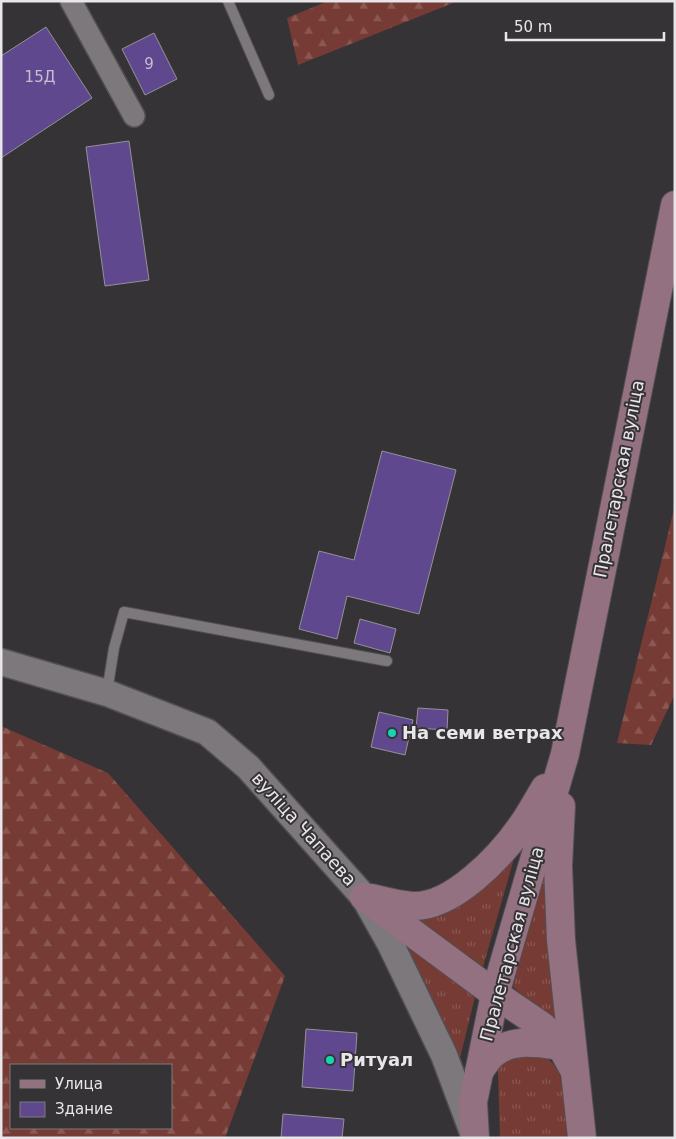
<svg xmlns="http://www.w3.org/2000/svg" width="676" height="1139" font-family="'DejaVu Sans',sans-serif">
<defs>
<pattern id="grass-tufts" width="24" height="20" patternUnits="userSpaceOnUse" patternTransform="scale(1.25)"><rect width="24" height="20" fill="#763b34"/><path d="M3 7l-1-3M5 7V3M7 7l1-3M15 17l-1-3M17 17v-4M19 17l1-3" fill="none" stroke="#8a5751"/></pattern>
<pattern id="forest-firs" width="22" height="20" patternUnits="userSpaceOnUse" patternTransform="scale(1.25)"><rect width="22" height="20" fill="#763b34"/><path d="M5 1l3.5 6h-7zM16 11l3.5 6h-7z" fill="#8a5751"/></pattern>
</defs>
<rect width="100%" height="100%" fill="#363336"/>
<!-- grass -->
<g fill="url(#grass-tufts)">
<polygon points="547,847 545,901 550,966 559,1026 513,987"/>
<polygon points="515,855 483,967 417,918 470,898 495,878"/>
<polygon points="401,938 475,997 460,1058"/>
<path d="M508,1055C516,1055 537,1052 543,1056C569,1068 565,1113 567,1138H500L498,1071L502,1062Z"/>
</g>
<!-- forest -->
<g fill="url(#forest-firs)" fill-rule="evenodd">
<polygon points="328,1 458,1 298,65 287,18"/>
<polygon points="675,505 675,694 651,745 617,743"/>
<path d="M1,726L108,773L285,976L225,1138H1ZM11,1065H171V1128H11Z"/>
</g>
<!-- building -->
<g fill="#5f488e" stroke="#939297">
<polygon points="46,27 92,98 1,158 1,56"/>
<polygon points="154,33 177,79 145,95 122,49"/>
<polygon points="129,141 149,280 105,286 86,147"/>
<polygon points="382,451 456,470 419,614 347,596 337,639 299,629 319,551 354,560"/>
<polygon points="360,619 396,629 390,653 354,643"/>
<polygon points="418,708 448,710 447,730 416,728"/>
<polygon points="379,712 413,720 405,755 371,747"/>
<polygon points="306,1029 357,1033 353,1091 302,1087"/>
<polygon points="283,1114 344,1119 342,1138 281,1138"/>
</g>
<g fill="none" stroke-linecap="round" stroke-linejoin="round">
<!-- service casing -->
<g stroke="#524f52" stroke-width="12">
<g id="service">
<polyline points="228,1 269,95"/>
<polyline points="107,692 114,648 124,612 387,661"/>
</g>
</g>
<!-- minor casing -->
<g stroke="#524f52" stroke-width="24">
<polyline id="minor" points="71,1 134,116"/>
</g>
<!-- tertiary casing -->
<g stroke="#524f52" stroke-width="29">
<polyline id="tertiary" points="1,662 107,693 207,732 248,767 364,897 391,945 444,1055 472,1130"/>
</g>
<!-- secondary casing -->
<g stroke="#524f52" stroke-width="30">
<g id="secondary">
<polyline points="561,806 558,866 561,940 582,1138"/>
<polyline points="364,897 495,994 542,1026 561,1046 573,1068"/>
<path d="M371,898C384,901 398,905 412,906C452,908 500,857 521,827C530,815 537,801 545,788"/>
<path d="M479,1072C483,1066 488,1057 494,1053C513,1038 539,1043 561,1046"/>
<polyline points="475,1138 473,1102 495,994 565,754 675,205"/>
</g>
</g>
<!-- service -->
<use href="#service" stroke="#7c787b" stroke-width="10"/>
<!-- minor -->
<use href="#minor" stroke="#7c787b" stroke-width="21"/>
<!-- tertiary -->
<use href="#tertiary" stroke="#7c787b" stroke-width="26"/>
<!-- secondary -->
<use href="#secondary" stroke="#947180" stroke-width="28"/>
</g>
<!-- markers -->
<g fill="#17d5b2" stroke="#363336" stroke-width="2">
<circle cx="392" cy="733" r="5"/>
<circle cx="330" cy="1060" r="5"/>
</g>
<g text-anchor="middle" stroke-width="4" stroke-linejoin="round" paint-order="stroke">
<!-- number labels -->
<g font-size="15" fill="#c6bed2">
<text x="149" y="69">9</text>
<text x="40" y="82">15Д</text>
</g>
<!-- street labels -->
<g font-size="18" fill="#e8e6e8" stroke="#363336">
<text transform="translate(619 479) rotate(-79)" y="6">Пралетарская вуліца</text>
<text transform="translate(304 829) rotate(48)" y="6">вуліца Чапаева</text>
<text transform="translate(512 944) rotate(-75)" y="6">Пралетарская вуліца</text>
</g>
<!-- poi labels -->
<g font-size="18" font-weight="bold" fill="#e8e6e8" stroke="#363336" text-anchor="start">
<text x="402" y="739">На семи ветрах</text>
<text x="340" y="1066">Ритуал</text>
</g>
</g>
<!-- border -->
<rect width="676" height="1139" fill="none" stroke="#e8e6e8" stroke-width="5"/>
<!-- legend -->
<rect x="10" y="1064" width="162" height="65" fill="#363336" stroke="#7d7b7d"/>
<rect x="20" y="1080" width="25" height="8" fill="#947180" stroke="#7d7b7d"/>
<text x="55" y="1089" font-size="15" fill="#e8e6e8">Улица</text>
<rect x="20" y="1102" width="25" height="15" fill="#5f488e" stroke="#7d7b7d"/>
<text x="55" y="1114" font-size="15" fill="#e8e6e8">Здание</text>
<!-- scale -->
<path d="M506 32v8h158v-8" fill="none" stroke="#e8e6e8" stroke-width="2.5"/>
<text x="514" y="32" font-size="15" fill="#e8e6e8" stroke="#363336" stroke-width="4" paint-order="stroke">50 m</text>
</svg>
